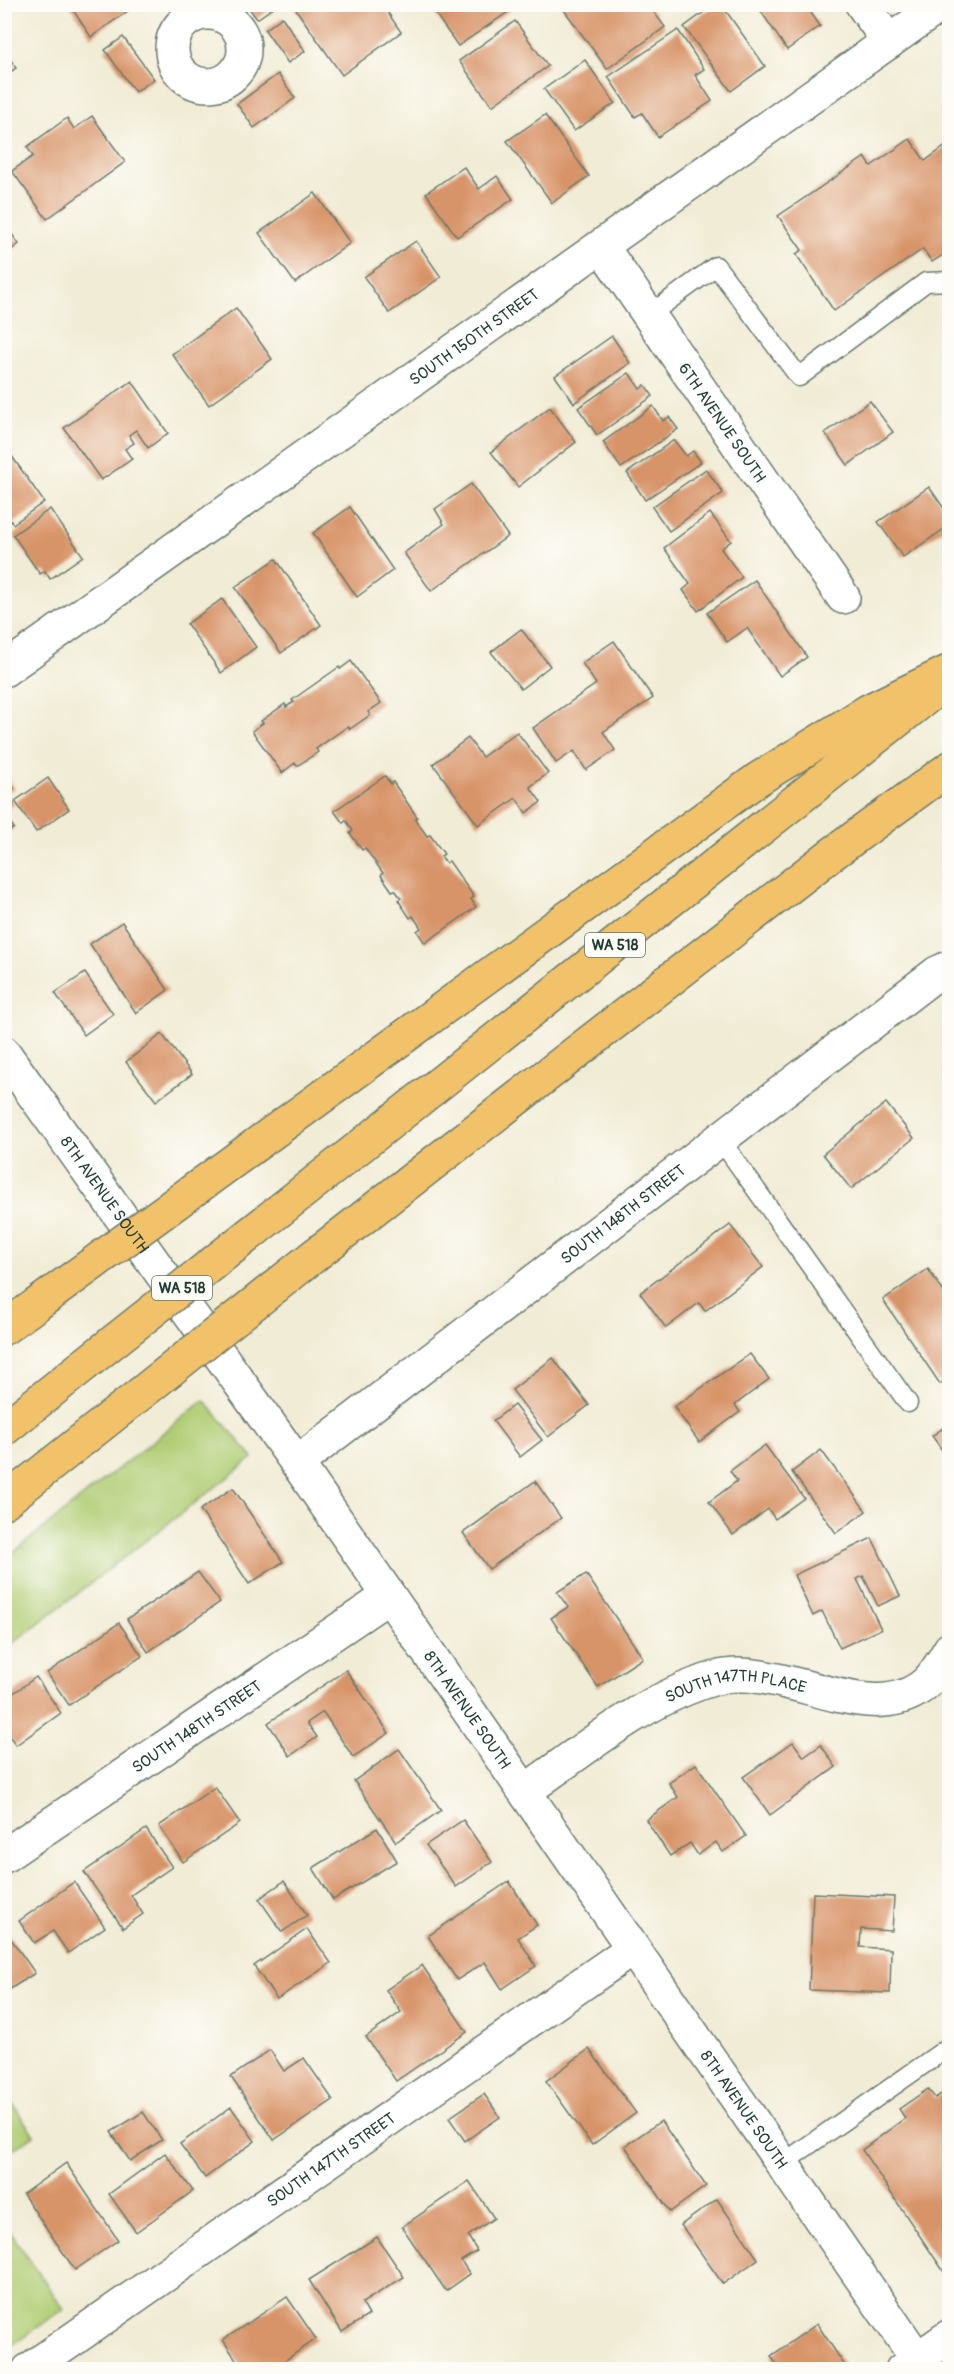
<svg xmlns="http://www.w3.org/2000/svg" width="954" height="2374" font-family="Pangolin,sans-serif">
<rect width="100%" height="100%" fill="#fdfcf7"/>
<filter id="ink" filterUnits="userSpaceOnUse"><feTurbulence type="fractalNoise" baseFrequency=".0167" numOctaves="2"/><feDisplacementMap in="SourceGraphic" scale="12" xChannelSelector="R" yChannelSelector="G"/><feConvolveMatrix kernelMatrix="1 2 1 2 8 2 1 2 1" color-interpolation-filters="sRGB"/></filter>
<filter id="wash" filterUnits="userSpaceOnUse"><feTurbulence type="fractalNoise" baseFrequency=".008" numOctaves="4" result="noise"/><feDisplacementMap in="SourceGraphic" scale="24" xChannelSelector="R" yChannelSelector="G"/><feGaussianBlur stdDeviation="1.35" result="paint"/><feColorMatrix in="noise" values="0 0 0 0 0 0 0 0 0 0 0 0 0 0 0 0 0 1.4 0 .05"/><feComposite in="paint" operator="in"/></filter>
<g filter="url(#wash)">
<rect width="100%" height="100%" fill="#f1ecd5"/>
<!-- green -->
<g fill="#b0cd74" stroke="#688554" stroke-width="1.5">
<polygon points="204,1400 253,1458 5,1649 5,1559"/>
<polygon points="5,2093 34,2135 5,2155 4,2155"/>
<polygon points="5,2225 64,2309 5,2350 4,2350"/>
</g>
<g id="blocks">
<!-- building -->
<g fill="#d89469">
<polygon points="69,4 125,4 129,10 91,37"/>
<polygon points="246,4 272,4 274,7 257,19"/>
<polygon points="292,4 382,4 401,32 342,75"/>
<polygon points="565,4 648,4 665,27 607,69 562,7"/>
<polygon points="715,4 721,4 765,66 731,91 684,27"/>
<polygon points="756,4 805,4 820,26 787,50"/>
<polygon points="429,5 507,5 511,10 458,46"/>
<polygon points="282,17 305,51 288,63 265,30"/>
<polygon points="515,21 548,66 492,106 459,61"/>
<polygon points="678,30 704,69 695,75 712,101 658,137 642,113 635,117 608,77"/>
<polygon points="123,37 154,79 135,92 105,50"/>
<polygon points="7,54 16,68 4,76 4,55"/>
<polygon points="585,60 615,103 574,131 544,89"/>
<polygon points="278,74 295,98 254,128 237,104"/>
<polygon points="545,115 589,176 552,203 507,141"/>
<polygon points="92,116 125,162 47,219 12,171 33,156 27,147 67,118 74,129"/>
<polygon points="910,139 925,161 950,143 950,250 932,262 923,249 834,311 796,254 802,250 778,216 865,157 871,166"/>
<polygon points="464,167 479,189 497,176 513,199 457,237 426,193"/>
<polygon points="315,193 350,243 295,283 259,233"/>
<polygon points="4,223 19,244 4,255"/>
<polygon points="416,241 441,277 389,313 364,277"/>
<polygon points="236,308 272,359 209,405 172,354"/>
<polygon points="612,336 630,363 574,403 555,376"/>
<polygon points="629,373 640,389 645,385 653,396 597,435 578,408"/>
<polygon points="132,381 168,433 148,448 136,430 129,435 134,443 125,449 132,459 101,480 64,428"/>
<polygon points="870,401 893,432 848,465 825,433"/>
<polygon points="653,406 663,421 669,417 678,429 621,468 603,442"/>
<polygon points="550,407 576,442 518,487 491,452"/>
<polygon points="674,440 686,456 693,451 701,462 645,500 627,473"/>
<polygon points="11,455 44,502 13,524 4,512 4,460"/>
<polygon points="706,469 723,493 669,531 652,507"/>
<polygon points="471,484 508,536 431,591 404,553 444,524 435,509"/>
<polygon points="929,487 950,517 950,525 903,557 878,522"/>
<polygon points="350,507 393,570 357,597 313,533"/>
<polygon points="50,509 83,556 50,579 45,571 40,574 13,535"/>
<polygon points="710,513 731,541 721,549 742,577 698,611 683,590 690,584 664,548"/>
<polygon points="276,559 321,625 281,653 235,587"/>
<polygon points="755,580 807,657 780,676 747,628 727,642 707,613"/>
<polygon points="222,599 256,647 221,673 187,624"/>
<polygon points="521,629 550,666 521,689 491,652"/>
<polygon points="614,641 653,698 603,732 615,750 586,770 574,751 556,763 533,728 596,684 582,663"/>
<polygon points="351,661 381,703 368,712 370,715 350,729 348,726 316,749 318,752 297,766 295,763 282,773 252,731 263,723 261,721 285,704 286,707 294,702 292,700 339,667 340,669"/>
<polygon points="517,732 548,773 530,787 541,802 526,813 516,798 478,825 433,764 468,738 482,757"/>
<polygon points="4,774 14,788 6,794 14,804 4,810"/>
<polygon points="385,776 391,784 393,782 417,817 415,819 427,836 430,835 444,854 441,856 446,863 449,861 474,897 471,899 476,907 425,943 417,931 421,928 413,916 410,918 398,900 401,898 395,890 392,891 381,875 383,873 365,848 362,850 350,833 353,831 346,820 343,823 334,811"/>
<polygon points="48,778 69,809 36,832 15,801"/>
<polygon points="4,814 14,828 4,835"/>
<polygon points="122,922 168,990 136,1013 90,944"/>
<polygon points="85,973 113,1014 84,1035 55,993"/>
<polygon points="162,1034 192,1074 156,1101 126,1062"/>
<polygon points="886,1103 914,1138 851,1189 823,1154"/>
<polygon points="730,1225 763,1267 705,1311 699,1303 666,1328 640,1293"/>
<polygon points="928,1269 950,1301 950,1377 940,1384 883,1300"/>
<polygon points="750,1354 769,1379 735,1405 740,1412 699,1442 674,1407"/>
<polygon points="553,1358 589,1405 548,1437 512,1390"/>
<polygon points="514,1405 542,1440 520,1457 493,1421"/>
<polygon points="950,1423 950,1461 932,1436"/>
<polygon points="765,1445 804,1498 775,1519 768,1509 733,1535 709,1502 737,1481 730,1471"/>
<polygon points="821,1450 866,1511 836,1533 792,1472"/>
<polygon points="535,1481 561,1518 489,1569 463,1533"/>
<polygon points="233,1488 283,1562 249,1584 200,1510"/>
<polygon points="872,1538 900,1596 878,1606 863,1576 857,1579 881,1629 840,1648 822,1611 813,1616 794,1575"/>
<polygon points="198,1572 220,1602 148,1652 127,1619"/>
<polygon points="586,1574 643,1658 598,1687 551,1618 568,1607 557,1592"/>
<polygon points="119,1623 142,1656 69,1705 47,1673"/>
<polygon points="346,1670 389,1733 353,1757 323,1712 307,1723 317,1737 290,1756 268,1723"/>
<polygon points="36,1677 61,1713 16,1745 4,1729 4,1700"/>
<polygon points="793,1742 804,1757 821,1745 836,1767 770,1815 743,1777"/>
<polygon points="399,1749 441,1810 396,1842 354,1781"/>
<polygon points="696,1764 746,1836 723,1852 716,1842 698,1855 690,1843 670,1856 646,1820 678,1797 669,1783"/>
<polygon points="215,1787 240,1823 183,1862 159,1826"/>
<polygon points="463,1820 492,1862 456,1887 426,1845"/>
<polygon points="377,1828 397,1861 333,1900 313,1868"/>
<polygon points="146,1829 172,1867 131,1895 143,1914 123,1928 84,1872"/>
<polygon points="284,1881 307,1915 282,1932 259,1899"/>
<polygon points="509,1881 537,1925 518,1938 536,1966 502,1989 485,1962 457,1980 428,1936"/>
<polygon points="74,1882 105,1927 68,1953 53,1931 34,1943 19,1921"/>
<polygon points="813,1893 894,1897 892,1931 861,1929 860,1947 891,1949 890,1993 809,1990"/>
<polygon points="4,1929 35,1973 4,1993"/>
<polygon points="307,1929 331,1963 277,1999 254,1966"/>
<polygon points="422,1965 467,2032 396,2081 366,2037 401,2012 386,1990"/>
<polygon points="589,2049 636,2113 592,2145 546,2081"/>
<polygon points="270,2050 284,2071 304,2058 333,2100 274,2140 231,2077"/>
<polygon points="950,2088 950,2268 944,2272 862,2150 905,2118 899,2109 928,2089 935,2098"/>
<polygon points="484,2094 500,2117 465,2141 449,2118"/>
<polygon points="231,2107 255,2141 205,2178 180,2144"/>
<polygon points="143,2112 162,2140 130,2161 111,2132"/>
<polygon points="661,2121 706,2186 670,2212 625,2146"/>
<polygon points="165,2153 193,2191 136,2232 109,2194"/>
<polygon points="66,2163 118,2240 75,2270 23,2194"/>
<polygon points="469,2181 494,2218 468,2236 477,2251 461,2261 470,2274 446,2291 402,2227"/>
<polygon points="717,2199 758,2259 723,2284 681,2225"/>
<polygon points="377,2237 404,2277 362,2303 369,2315 342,2332 309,2280"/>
<polygon points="287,2297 316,2339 271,2370 243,2370 223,2340"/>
<polygon points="817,2324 846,2367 842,2370 780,2370 771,2356"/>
</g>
</g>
</g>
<g filter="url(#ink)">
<use href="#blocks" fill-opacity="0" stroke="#687a6c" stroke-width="1.5"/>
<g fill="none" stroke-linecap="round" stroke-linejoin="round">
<!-- service casing -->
<g stroke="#687a6c" stroke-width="21">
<g id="service">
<polyline points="649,315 716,266 799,377 926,282 950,281"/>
<polyline points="720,1139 908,1403"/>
<polyline points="782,2164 950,2046"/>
</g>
</g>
<!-- minor casing -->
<g stroke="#687a6c" stroke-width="36">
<g id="minor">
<polyline points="862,4 889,42"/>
<circle cx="208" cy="49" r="36"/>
<path id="s1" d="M602,247L843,597"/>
<path id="s2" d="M4,670L942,4"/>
<path id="s3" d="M297,1463L937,973L950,967"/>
<path id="s4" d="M525,1791C584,1750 645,1698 716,1678C780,1660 872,1732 926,1683C936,1674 943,1661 950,1649"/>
<path id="s5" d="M4,1856L389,1596"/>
<path id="s6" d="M29,2370L632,1949"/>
</g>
</g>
<!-- tertiary casing -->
<g stroke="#687a6c" stroke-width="36">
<g id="tertiary">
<path id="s7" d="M4,1053L297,1463L925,2370"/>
<polyline points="902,2370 950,2336"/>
</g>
</g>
<!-- motorway casing -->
<g stroke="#687a6c" stroke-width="36">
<g id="motorway">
<polyline points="239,1157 758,779 868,711 950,671"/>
<polyline points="280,1210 927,697"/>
<polyline points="315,1255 832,854 950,768"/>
<polyline points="4,1328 36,1305"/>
<polyline points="4,1429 84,1365"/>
<polyline points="4,1502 120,1410"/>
</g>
</g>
<!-- service -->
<use href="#service" stroke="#fff" stroke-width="18"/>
<!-- minor -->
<use href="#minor" stroke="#fff" stroke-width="33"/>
<!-- tertiary -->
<use href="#tertiary" stroke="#fff" stroke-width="33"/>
<!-- motorway -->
<use href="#motorway" stroke="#f2c26a" stroke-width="33"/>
<!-- motorway-bridge casing -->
<g stroke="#687a6c" stroke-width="36" stroke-linecap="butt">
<g id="motorway-bridge">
<polyline points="36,1305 239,1157"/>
<polyline points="84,1365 280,1210"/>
<polyline points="120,1410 315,1255"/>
</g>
</g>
<!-- motorway-bridge -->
<use href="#motorway-bridge" stroke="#f2c26a" stroke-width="33"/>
</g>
</g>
<g text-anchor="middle" stroke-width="5" stroke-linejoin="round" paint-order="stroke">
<!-- shield labels -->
<g fill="#fdfcf7" stroke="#62766e" stroke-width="1.5">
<rect x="585" y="933" width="60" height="24" rx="4.5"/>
<rect x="152" y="1276" width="60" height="24" rx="4.5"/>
</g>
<g font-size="15" font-weight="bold" fill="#1f3d34">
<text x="615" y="950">WA 518</text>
<text x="182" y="1293">WA 518</text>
</g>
<!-- street labels -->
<g font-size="16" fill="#1f3d34" stroke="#fdfcf7">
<text dy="6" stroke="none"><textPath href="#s2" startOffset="576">SOUTH 150TH STREET</textPath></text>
<text dy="6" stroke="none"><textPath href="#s1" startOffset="213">6TH AVENUE SOUTH</textPath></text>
<text dy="6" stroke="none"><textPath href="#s7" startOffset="174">8TH AVENUE SOUTH</textPath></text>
<text dy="6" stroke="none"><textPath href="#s3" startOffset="410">SOUTH 148TH STREET</textPath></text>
<text dy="6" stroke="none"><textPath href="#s4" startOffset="242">SOUTH 147TH PLACE</textPath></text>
<text dy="6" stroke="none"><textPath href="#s7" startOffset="804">8TH AVENUE SOUTH</textPath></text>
<text dy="6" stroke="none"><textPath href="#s5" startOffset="232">SOUTH 148TH STREET</textPath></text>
<text dy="6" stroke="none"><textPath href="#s7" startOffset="1290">8TH AVENUE SOUTH</textPath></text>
<text dy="6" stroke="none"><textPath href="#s6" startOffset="368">SOUTH 147TH STREET</textPath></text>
</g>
</g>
<!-- margin -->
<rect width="954" height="2374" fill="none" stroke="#fdfcf7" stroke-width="24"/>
</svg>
